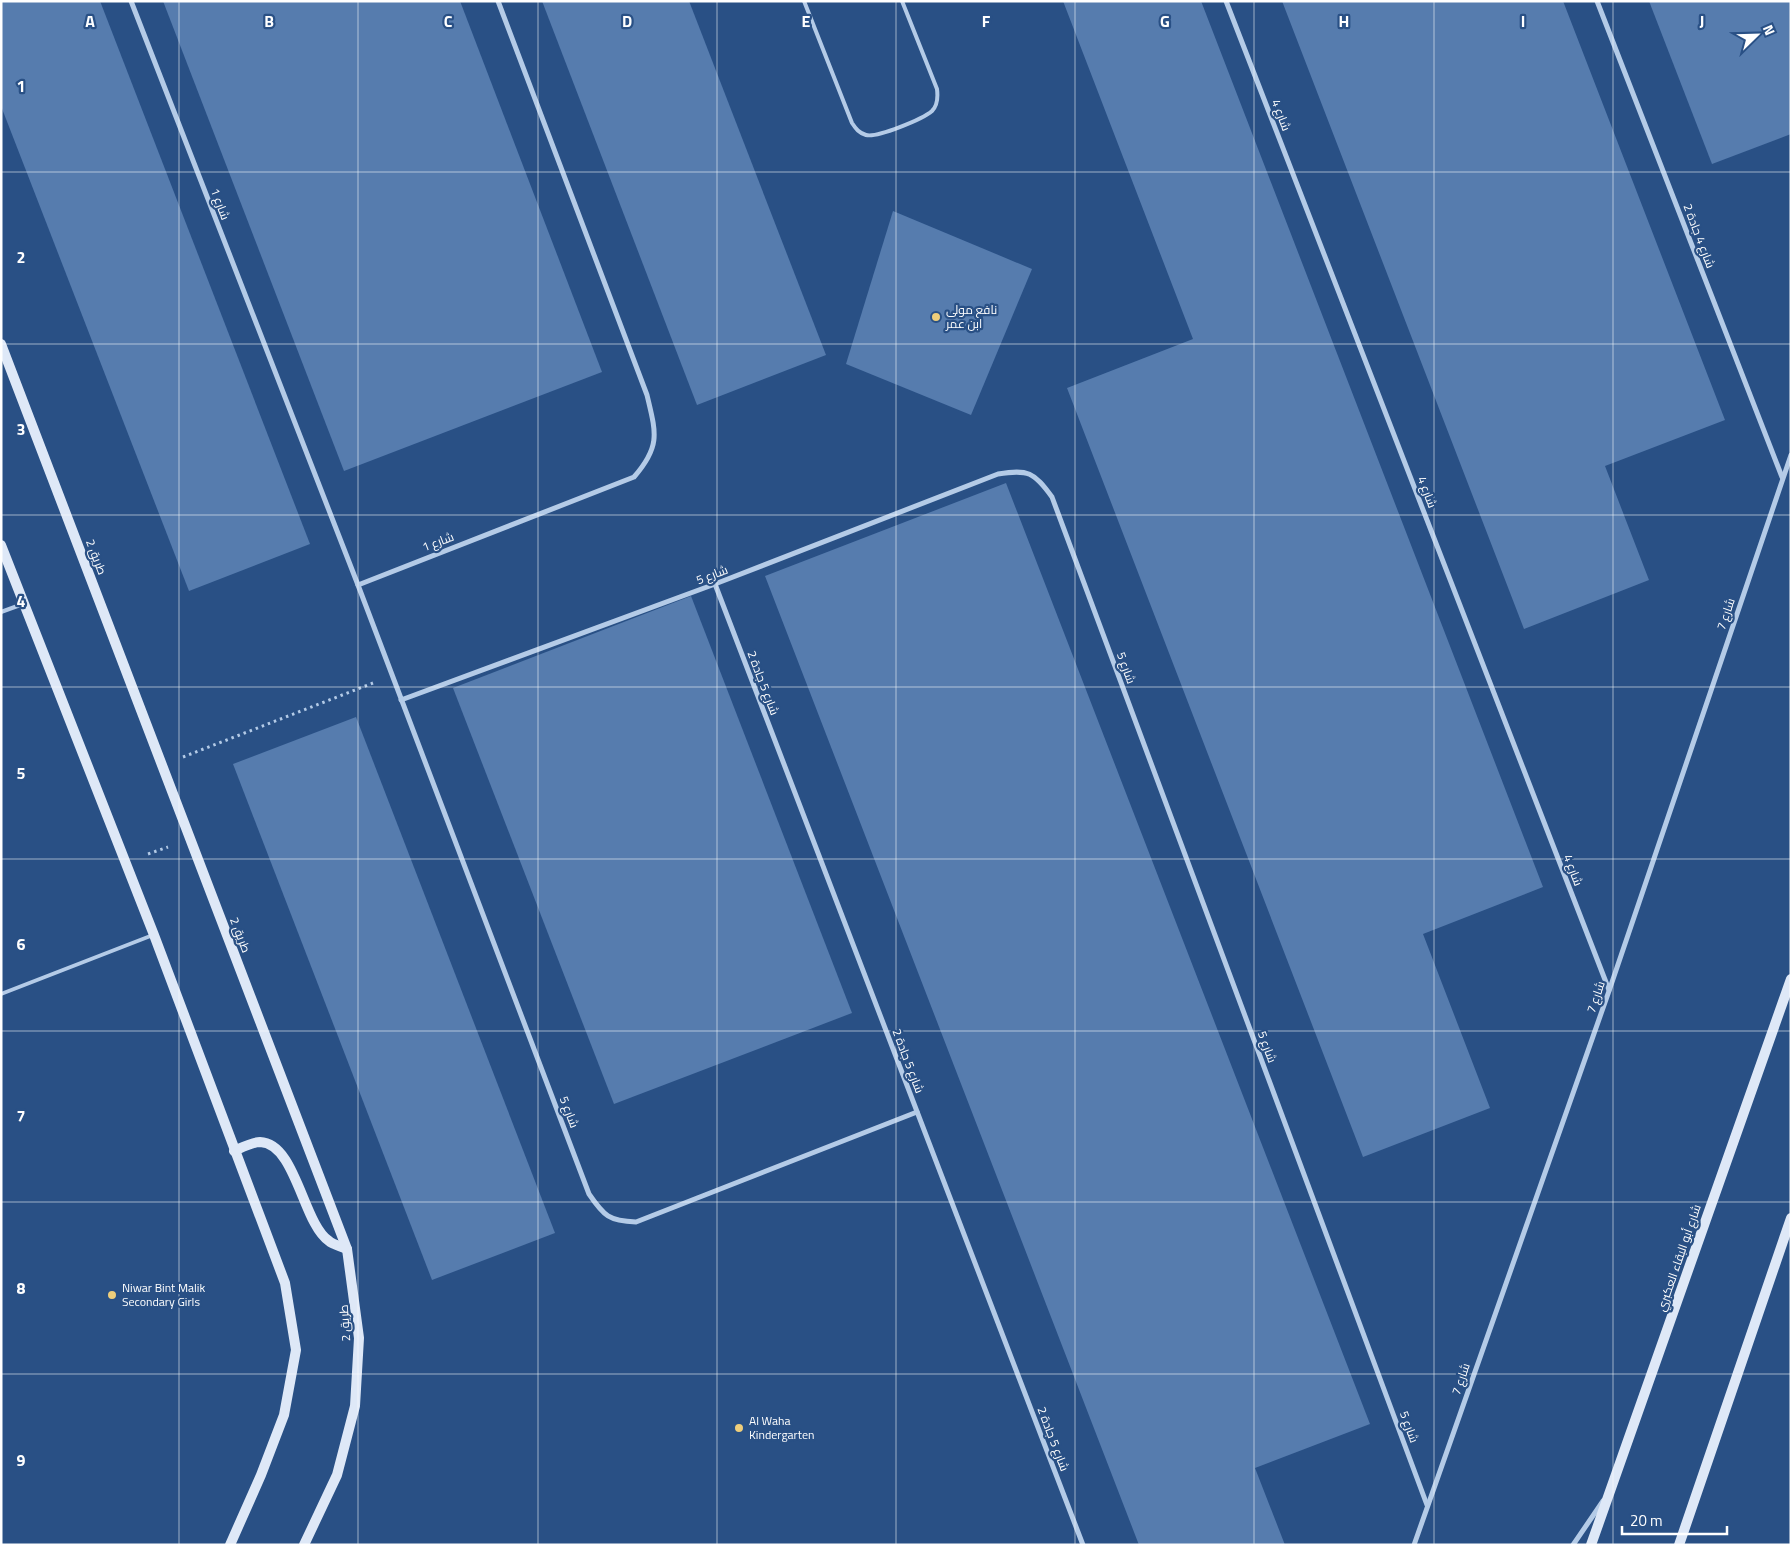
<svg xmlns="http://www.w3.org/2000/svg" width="1792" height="1546" font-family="'Titillium Web',Cairo,sans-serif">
<rect width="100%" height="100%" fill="#295085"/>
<!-- building -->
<g fill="#567cae">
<polygon points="1,1 100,1 310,544 189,591 1,106"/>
<polygon points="163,1 460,1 602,372 344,471"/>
<polygon points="542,1 689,1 826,355 697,405"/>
<polygon points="1063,1 1201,1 1543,887 1423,934 1490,1108 1363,1157 1067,388 1193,339"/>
<polygon points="1282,1 1563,1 1725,420 1605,466 1649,580 1524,629"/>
<polygon points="1649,1 1791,1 1791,134 1712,164"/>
<polygon points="893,211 1032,269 971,415 846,364"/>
<polygon points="1006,483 1370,1424 1255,1468 1285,1545 1139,1545 765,576"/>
<polygon points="691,596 852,1013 614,1104 453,688"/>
<polygon points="356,717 555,1233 432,1280 233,764"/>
</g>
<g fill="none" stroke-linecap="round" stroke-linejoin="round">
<!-- path -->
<g stroke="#b4cbe7" stroke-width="3" stroke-dasharray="2.5 4" stroke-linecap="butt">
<polyline points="183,757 373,683"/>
<polyline points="148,854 168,847"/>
</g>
<!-- lane -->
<g stroke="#b4cbe7" stroke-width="4">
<path d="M804,1L852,123C856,129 859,133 866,135C877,138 923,119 932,111C938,105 938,97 937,89L902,1"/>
<polyline points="1,612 23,604"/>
<polyline points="1,994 153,935"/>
</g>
<!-- street -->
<g stroke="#b4cbe7" stroke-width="5">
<path d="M131,1L358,585L589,1194C604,1216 609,1221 636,1222L917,1112"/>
<polyline points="1226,1 1609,990"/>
<polyline points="1597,1 1782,477"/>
<polyline points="715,584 1083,1545"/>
<path d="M358,585L634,477C661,446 656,433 647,395L498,1"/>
<path d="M401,700L715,584L998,474C1028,469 1034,472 1052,497L1427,1505"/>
<polyline points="1414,1545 1609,991 1791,455"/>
<polyline points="1573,1545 1603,1501"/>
</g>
<!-- secondary -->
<g stroke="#dee8f7" stroke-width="10">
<polyline points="1,344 347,1249 359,1338 355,1406 337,1475 304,1545"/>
<polyline points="1,545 154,935 285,1283 296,1350 284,1415 261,1475 230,1545"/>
<path d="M234,1151C241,1148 252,1142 260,1142C296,1143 303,1224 329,1241C333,1245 341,1246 347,1249"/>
<polyline points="1591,1545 1791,979"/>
<polyline points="1679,1545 1791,1218"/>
</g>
</g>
<!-- grid -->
<path fill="none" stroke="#fff" stroke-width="1" stroke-opacity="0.55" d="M179,1V1545M358,1V1545M538,1V1545M717,1V1545M896,1V1545M1075,1V1545M1254,1V1545M1434,1V1545M1613,1V1545M1,172H1791M1,344H1791M1,515H1791M1,687H1791M1,859H1791M1,1031H1791M1,1202H1791M1,1374H1791"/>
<!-- markers -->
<g fill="#eece7b" stroke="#295085" stroke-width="2">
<circle cx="936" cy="317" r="5"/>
<circle cx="112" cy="1295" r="5"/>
<circle cx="739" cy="1428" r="5"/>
</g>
<g text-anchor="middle" stroke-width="4.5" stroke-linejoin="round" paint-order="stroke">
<!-- street labels -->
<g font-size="12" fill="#fff" stroke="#295085">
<text transform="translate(1281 115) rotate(69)" y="4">شارع 4</text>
<text transform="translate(220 204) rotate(69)" y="4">شارع 1</text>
<text transform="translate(1699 236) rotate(69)" y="4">شارع 4 جادة 2</text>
<text transform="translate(1427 492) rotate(69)" y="4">شارع 4</text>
<text transform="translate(438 542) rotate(-21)" y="4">شارع 1</text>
<text transform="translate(96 557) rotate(69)" y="4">طريق 2</text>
<text transform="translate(712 575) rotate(-21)" y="4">شارع 5</text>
<text transform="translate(1726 614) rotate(-71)" y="4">شارع 7</text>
<text transform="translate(1126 668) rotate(70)" y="4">شارع 5</text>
<text transform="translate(763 683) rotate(69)" y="4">شارع 5 جادة 2</text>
<text transform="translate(1573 870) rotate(69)" y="4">شارع 4</text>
<text transform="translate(240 935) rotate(69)" y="4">طريق 2</text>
<text transform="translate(1596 997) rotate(-71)" y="4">شارع 7</text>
<text transform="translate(1267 1047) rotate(70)" y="4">شارع 5</text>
<text transform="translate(908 1061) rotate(69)" y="4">شارع 5 جادة 2</text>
<text transform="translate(569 1112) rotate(69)" y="4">شارع 5</text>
<text transform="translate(1679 1258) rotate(-71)" y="4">شارع أبو البقاء العكبري</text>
<text transform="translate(345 1323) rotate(-94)" y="4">طريق 2</text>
<text transform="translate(1461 1379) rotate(-71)" y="4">شارع 7</text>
<text transform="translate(1409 1427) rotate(70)" y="4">شارع 5</text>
<text transform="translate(1053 1439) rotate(69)" y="4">شارع 5 جادة 2</text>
</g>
<!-- poi labels -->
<g font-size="12" fill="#fff" stroke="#295085" text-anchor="start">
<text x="946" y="314">نافع مولى<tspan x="946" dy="14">ابن عمر</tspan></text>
<text x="122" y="1292">Niwar Bint Malik<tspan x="122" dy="14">Secondary Girls</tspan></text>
<text x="749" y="1425">Al Waha<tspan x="749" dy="14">Kindergarten</tspan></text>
</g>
</g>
<g font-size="16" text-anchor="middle" font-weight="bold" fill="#fff" stroke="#295085" stroke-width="4.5" stroke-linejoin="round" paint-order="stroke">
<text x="90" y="27">A</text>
<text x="269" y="27">B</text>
<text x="448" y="27">C</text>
<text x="627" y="27">D</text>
<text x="806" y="27">E</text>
<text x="986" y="27">F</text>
<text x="1165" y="27">G</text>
<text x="1344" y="27">H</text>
<text x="1523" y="27">I</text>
<text x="1702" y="27">J</text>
<text x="21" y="92">1</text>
<text x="21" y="263">2</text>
<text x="21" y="435">3</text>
<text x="21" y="607">4</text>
<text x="21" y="779">5</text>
<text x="21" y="950">6</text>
<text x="21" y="1122">7</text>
<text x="21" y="1294">8</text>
<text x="21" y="1466">9</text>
</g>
<!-- border -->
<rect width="1792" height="1546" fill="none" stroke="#ffffff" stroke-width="5"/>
<!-- north arrow -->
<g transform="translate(1757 35) rotate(67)" stroke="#295085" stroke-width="4" paint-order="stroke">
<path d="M0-4L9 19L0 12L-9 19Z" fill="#ffffff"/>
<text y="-8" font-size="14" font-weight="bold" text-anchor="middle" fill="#ffffff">N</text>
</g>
<!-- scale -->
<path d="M1622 1526v8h105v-8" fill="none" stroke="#ffffff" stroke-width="2.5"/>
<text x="1630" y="1526" font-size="15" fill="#ffffff" stroke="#295085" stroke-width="4" paint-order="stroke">20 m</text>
</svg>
